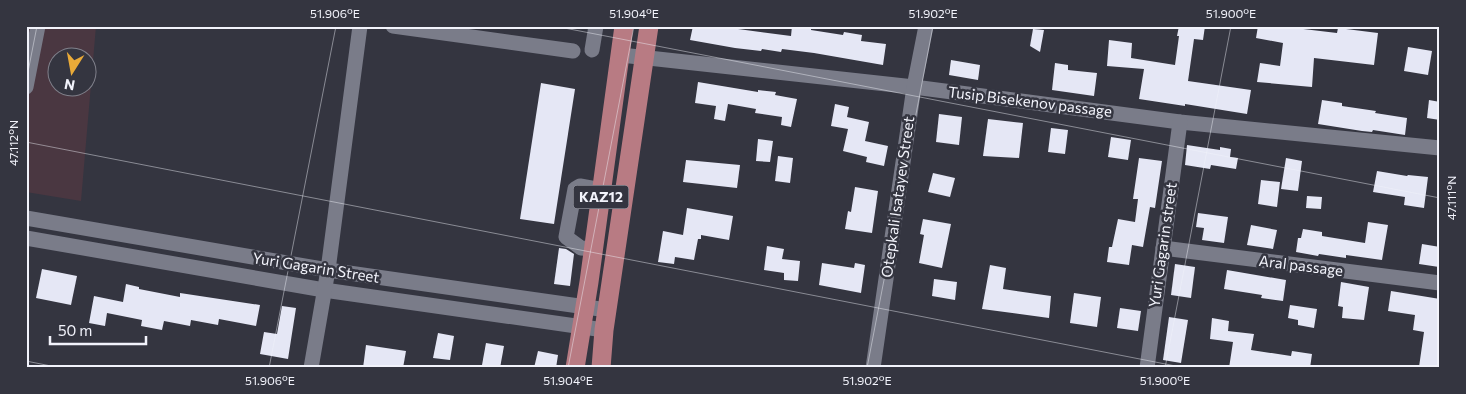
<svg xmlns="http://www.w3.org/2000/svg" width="1466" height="394" font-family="Commissioner,sans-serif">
<rect width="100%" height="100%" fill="#343540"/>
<!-- education -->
<path fill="#4a3741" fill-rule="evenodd" d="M26,26H96L81,201L26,192ZM58,58H88V88H58Z"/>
<!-- building -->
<g fill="#e5e7f5">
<polygon points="693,26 738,26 738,29 791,36 792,26 811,26 811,30 843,35 844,32 862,35 861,41 886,44 883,65 814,53 782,49 781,52 762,49 761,51 735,48 690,40"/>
<polygon points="1179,26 1205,26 1203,40 1194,39 1188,81 1251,90 1247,114 1185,104 1185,106 1139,99 1144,69 1107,66 1109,40 1132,43 1131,58 1175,65 1179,36 1177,36"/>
<polygon points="1258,26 1278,26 1337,33 1338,28 1378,33 1374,65 1314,58 1312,87 1257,82 1260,63 1280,66 1283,43 1256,38"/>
<polygon points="1033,29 1044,30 1040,52 1030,46"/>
<polygon points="1408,47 1432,51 1428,75 1404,71"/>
<polygon points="951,60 980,65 978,80 949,75"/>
<polygon points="1055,63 1068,65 1068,70 1097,73 1094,96 1052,90"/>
<polygon points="698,82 758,92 758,90 776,92 775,95 797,99 791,127 781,125 782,117 755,113 756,109 728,104 725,121 714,119 716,106 695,103"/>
<polygon points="541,83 575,89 554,224 520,219"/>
<polygon points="1322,100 1342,103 1342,106 1376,111 1375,113 1407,118 1405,135 1373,130 1372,132 1362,131 1318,124"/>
<polygon points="1429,100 1440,102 1440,120 1427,118"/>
<polygon points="835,104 849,107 847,117 869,122 865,141 888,146 884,166 866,162 867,157 843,151 848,129 831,126"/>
<polygon points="939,114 962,117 959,145 936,142"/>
<polygon points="988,119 1023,123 1019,158 983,156"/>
<polygon points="1051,128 1068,130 1065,154 1048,152"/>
<polygon points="1111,137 1131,140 1128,160 1108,157"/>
<polygon points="758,139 773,141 770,162 756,161"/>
<polygon points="1187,145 1220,150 1220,147 1231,149 1230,157 1238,158 1236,169 1211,165 1210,169 1185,165"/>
<polygon points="778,156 793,158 790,183 775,181"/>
<polygon points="1139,158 1162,161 1155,208 1150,207 1143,247 1132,245 1129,265 1107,262 1109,247 1112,247 1118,219 1135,222 1138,199 1133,199"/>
<polygon points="1286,158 1302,161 1298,191 1281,189"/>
<polygon points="686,160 740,165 737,188 683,182"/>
<polygon points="1377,171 1407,176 1408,175 1428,177 1424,208 1404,205 1405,197 1373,192"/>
<polygon points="933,173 955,178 950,197 928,192"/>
<polygon points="1261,180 1280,182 1277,207 1258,204"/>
<polygon points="855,187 878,191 872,233 845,229 848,211 851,212"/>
<polygon points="1307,196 1322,197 1321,209 1306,208"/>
<polygon points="687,208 733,216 729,240 701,235 701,239 698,239 694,260 675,257 674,264 658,262 663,231 683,235"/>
<polygon points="1198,213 1228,217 1224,243 1202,240 1204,228 1196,227"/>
<polygon points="923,219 951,224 942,268 919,263 924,235 920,234"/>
<polygon points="1368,222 1388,225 1382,260 1346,255 1346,258 1319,254 1318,256 1296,252 1298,238 1301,238 1303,229 1322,232 1322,236 1365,243"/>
<polygon points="1251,225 1277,230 1273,249 1247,245"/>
<polygon points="1422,244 1440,247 1439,267 1419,264"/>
<polygon points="767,246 784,249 782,259 800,261 798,281 784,280 784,273 764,270"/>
<polygon points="559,248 566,249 574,254 570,286 554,284"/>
<polygon points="822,263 854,268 855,263 865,265 861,293 819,285"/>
<polygon points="1175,264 1195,267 1191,298 1171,295"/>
<polygon points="990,265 1006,268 1003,289 1051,296 1049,318 982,309"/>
<polygon points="42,269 77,276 71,305 36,298"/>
<polygon points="1227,270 1286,280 1283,301 1261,298 1262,295 1224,289"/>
<polygon points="934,279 957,282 955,300 932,296"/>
<polygon points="1341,282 1369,287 1364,320 1342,318 1343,307 1338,306"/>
<polygon points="126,284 139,287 139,289 180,297 180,293 260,305 256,326 219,319 218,325 191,320 190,326 164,321 162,330 141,326 142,320 107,313 105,326 89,323 94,296 123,302"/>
<polygon points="1391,291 1440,299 1440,368 1419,367 1424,332 1413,330 1415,315 1388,311"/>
<polygon points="1074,293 1101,297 1097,327 1070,323"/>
<polygon points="1290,305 1317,309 1314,328 1298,325 1298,320 1288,318"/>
<polygon points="282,306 296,308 288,359 260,354 264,332 277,334"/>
<polygon points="1120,308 1141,311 1138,331 1117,328"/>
<polygon points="1169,317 1188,320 1181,363 1163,360"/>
<polygon points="1212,318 1229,321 1228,331 1254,334 1251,350 1291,356 1292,351 1312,354 1310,368 1229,368 1233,342 1210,339"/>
<polygon points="438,333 454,336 450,360 433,358"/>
<polygon points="486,343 504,346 500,368 482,365"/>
<polygon points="366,345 406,351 403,368 363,368"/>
<polygon points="538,351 558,355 556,368 534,368"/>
</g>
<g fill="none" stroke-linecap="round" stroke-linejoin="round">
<!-- minor -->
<g stroke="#7a7c89" stroke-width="15">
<polyline points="393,26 573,51"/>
<polyline points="592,50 596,26"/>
<polyline points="621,55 914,87 1180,122 1440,148"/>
<polyline points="26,87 38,26"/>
<polyline points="26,218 328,270 607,310"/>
<polyline points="26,238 324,290 604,330"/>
<polyline points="1163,248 1440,283"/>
<polyline points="594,249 581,248 566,237 575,189 580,186 602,190"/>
<polyline points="311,368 328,270 360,26"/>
<polyline points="873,368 914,87 926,26"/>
<polyline points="1147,368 1180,122"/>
</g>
<!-- major -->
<g stroke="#b87b83" stroke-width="19">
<polyline points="575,368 589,282 624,26"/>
<polyline points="601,368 604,330 649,26"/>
</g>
</g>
<!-- ticks -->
<path fill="none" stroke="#f2f3fb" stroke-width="1" stroke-opacity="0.45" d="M554,26L1440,198M26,82L37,26M26,142L1186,368M26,361L61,368M269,368L336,26M568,368L634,26M867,368L933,26M1165,368L1231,26"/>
<g text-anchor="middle" stroke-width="5" stroke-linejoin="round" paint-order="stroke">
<!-- shield labels -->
<rect fill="#343540" stroke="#b9bac3" stroke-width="1" x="573.5" y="185.5" width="55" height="23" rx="4"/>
<g font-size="14" font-weight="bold" fill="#f2f3fb">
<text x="601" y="202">KAZ12</text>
</g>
<!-- street labels -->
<g font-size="15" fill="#f2f3fb" stroke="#343540">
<text transform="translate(1030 102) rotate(7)" y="5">Tusip Bisekenov passage</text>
<text transform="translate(898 197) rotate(-82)" y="5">Otepkali Isatayev Street</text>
<text transform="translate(1163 245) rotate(-82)" y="5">Yuri Gagarin street</text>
<text transform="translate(1301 266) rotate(7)" y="5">Aral passage</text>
<text transform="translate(316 268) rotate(9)" y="5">Yuri Gagarin Street</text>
</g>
</g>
<!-- border -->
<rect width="1466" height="394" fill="none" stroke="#343540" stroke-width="55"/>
<!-- north arrow -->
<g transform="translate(72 72) rotate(191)"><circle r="24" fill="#343540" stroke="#80818b"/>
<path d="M0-4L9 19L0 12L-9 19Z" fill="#e9aa38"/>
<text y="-8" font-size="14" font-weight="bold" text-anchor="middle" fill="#f2f3fb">N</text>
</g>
<!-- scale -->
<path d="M50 336v8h96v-8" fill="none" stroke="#f2f3fb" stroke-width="2.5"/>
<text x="58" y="336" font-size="15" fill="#f2f3fb" stroke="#343540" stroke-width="4" paint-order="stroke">50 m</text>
<rect x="28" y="28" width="1410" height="338" fill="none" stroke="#f2f3fb" stroke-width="2"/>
<g font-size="12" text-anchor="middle" fill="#f2f3fb">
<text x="335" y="18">51.906°E</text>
<text x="634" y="18">51.904°E</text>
<text x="933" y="18">51.902°E</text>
<text x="1231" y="18">51.900°E</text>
<text transform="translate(14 143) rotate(-90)" y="4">47.112°N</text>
<text transform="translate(1452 198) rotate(-90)" y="4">47.111°N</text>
<text x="270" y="385">51.906°E</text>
<text x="568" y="385">51.904°E</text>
<text x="867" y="385">51.902°E</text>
<text x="1165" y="385">51.900°E</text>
</g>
</svg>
